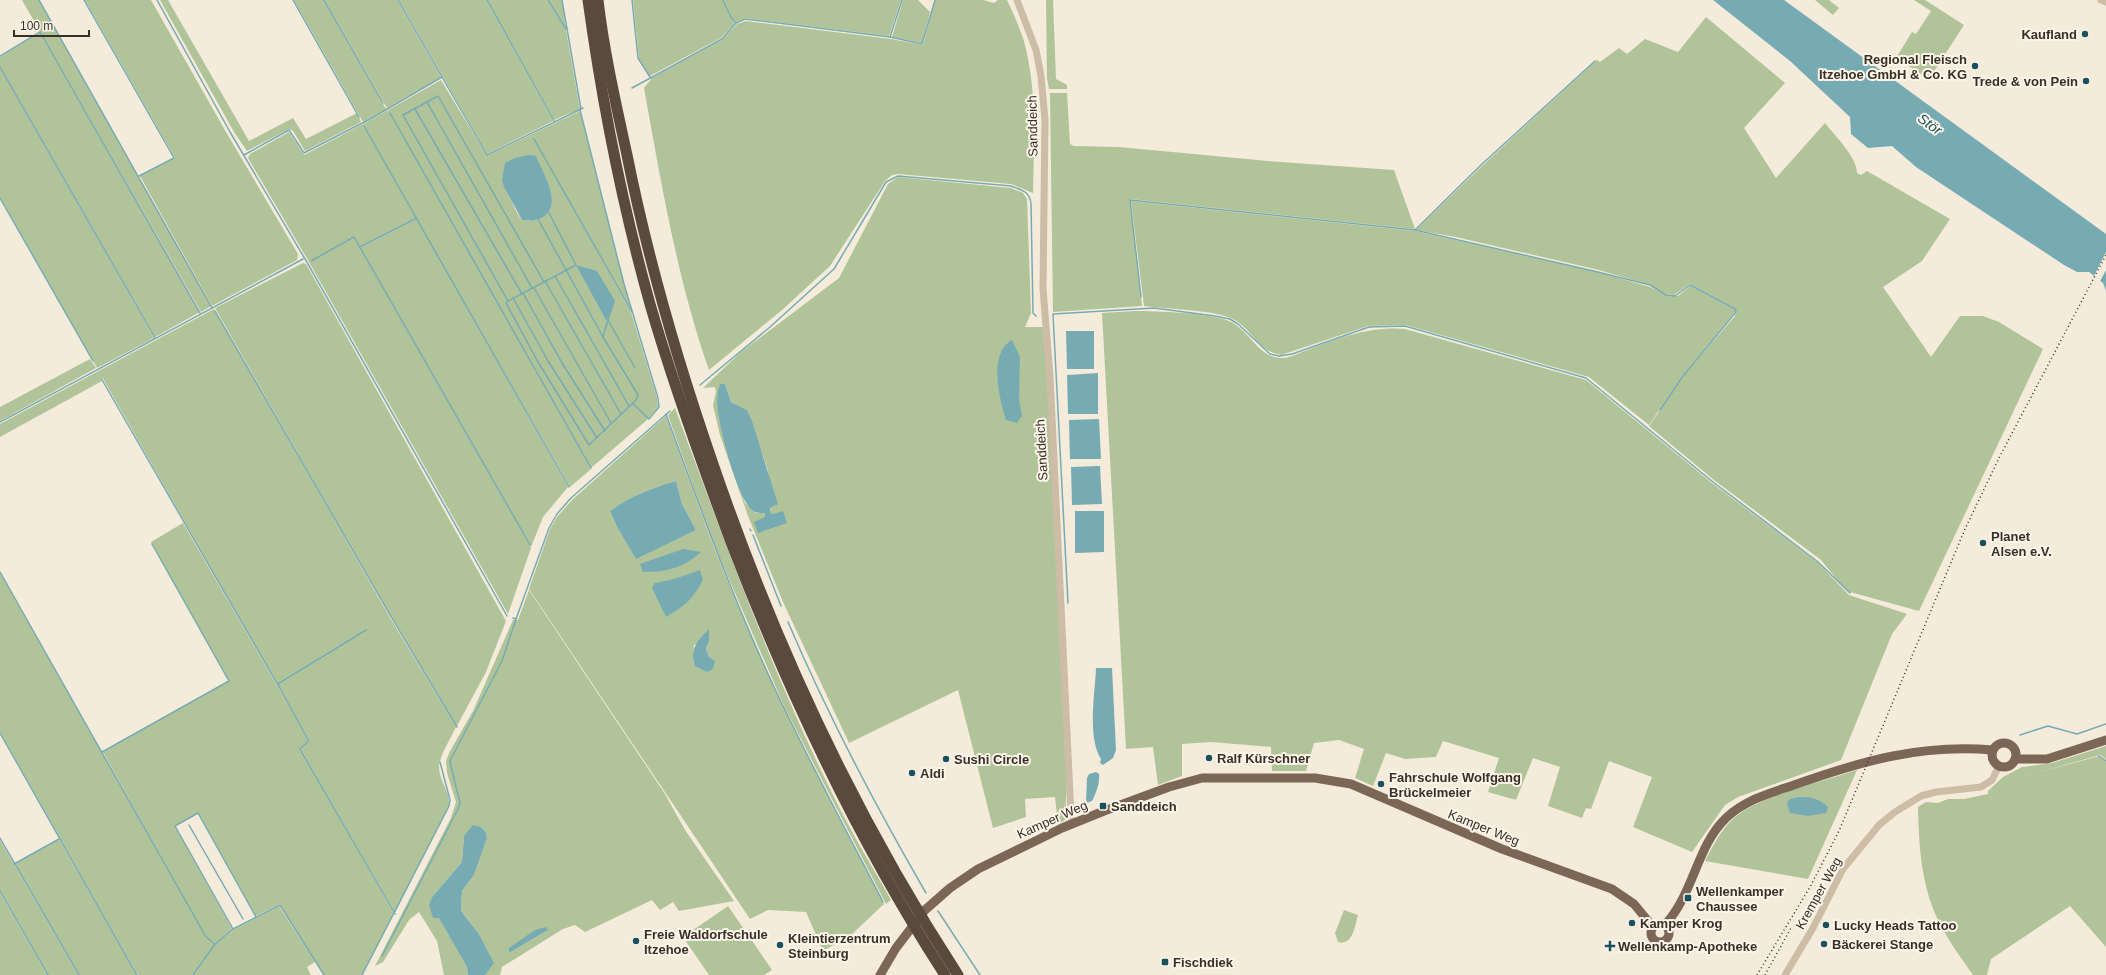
<svg xmlns="http://www.w3.org/2000/svg" width="2106" height="975" font-family="Helvetica,sans-serif">
<rect width="100%" height="100%" fill="#f4ebdb"/>
<!-- green -->
<g fill="#b1c499" fill-rule="evenodd">
<polygon points="22,0 39,0 211,306 201,312"/>
<polygon points="85,0 151,0 226,132 298,254 297,260 212,306 140,176 175,158"/>
<polygon points="160,0 168,0 249,141 293,118 306,139 357,113 361,122 305,151 293,131 289,129 247,151 234,132"/>
<polygon points="294,0 324,0 386,109 363,122"/>
<polygon points="325,0 397,0 441,77 387,108"/>
<polygon points="399,0 486,0 553,121 487,154"/>
<polygon points="487,0 547,0 566,30 580,109 554,120"/>
<polygon points="548,0 562,0 566,29"/>
<polygon points="633,0 723,0 729,16 735,23 721,38 650,76 639,58"/>
<polygon points="724,0 901,0 889,36 745,18 736,22 730,16"/>
<polygon points="903,0 918,0 930,12 922,43 892,37"/>
<path d="M935,0H983L994,3L998,0H1007C1014,15 1022,32 1026,49C1037,97 1034,144 1033,193L1011,184L898,174L892,175L885,181L830,266L782,310L709,370C677,279 661,182 644,88L652,78L722,40L737,24L746,21L891,39L923,45Z"/>
<polygon points="1046,0 1053,0 1056,79 1067,85 1067,89 1049,89 1047,78"/>
<polygon points="1815,0 1829,0 1839,8 1833,15"/>
<polygon points="1914,0 1925,0 1964,25 1929,79 1896,58 1912,32 1916,34 1931,11"/>
<path d="M1706,17L1785,83L1744,128L1776,178L1825,123C1835,136 1857,157 1857,173L1861,175L1867,171L1950,219L1922,261L1883,287L1931,357L1960,316H1983L1999,322L2043,349L1919,611L1850,592L1843,587L1821,560L1714,480L1649,426L1683,376L1735,316L1736,309L1690,284L1674,295L1666,294L1650,285L1599,270L1456,237L1416,230L1483,165L1597,60L1600,62L1619,48L1627,54L1645,39L1678,52Z"/>
<polygon points="40,33 200,312 155,337 0,66 0,57"/>
<polygon points="0,68 154,338 97,368 0,197"/>
<path d="M441,80L487,156L580,111L631,310L534,139L631,312L657,398L658,407L647,420L591,468L388,110ZM504,187L530,221L522,220C514,210 511,197 504,187Z"/>
<polygon points="1050,93 1067,93 1070,144 1074,146 1119,147 1268,161 1394,170 1415,229 1130,199 1142,306 1053,312"/>
<polygon points="388,110 591,469 570,487 363,124"/>
<polygon points="363,124 416,218 360,247 354,237 309,262 248,158 250,154 289,132 304,155"/>
<path d="M898,177L1011,188L1023,193L1027,199L1031,313L1025,327H1043L1050,419L1067,776L1065,820L1058,824L1055,797L1025,799L1026,817L993,828L958,690L849,743L783,602L748,516L720,435L713,405L716,392L715,387L703,388L741,352L839,278L888,184ZM725,384L731,402L747,410L768,470L771,513L773,514L765,517V513H756L745,503L731,463L719,417Z"/>
<path d="M1131,201L1415,231L1598,272L1650,287L1666,295L1678,296L1690,286L1735,310V312L1683,375L1649,425L1589,377L1406,325L1368,326L1281,355C1259,352 1251,328 1233,319C1215,310 1166,309 1144,306Z"/>
<polygon points="417,219 568,487 543,517 531,547 360,248"/>
<polygon points="354,238 531,548 508,614 309,262"/>
<polygon points="303,263 306,264 506,621 486,672 457,726 390,615 215,308"/>
<path d="M214,309L389,616L456,727C451,738 443,750 440,761C435,776 451,791 449,806L395,913L301,749L310,741L279,687L280,683L366,629L279,682L278,685L102,377L100,378L102,381L0,437V424Z"/>
<path d="M1134,311C1157,311 1209,313 1229,321C1252,331 1260,364 1289,357C1327,343 1364,325 1405,329L1586,380L1712,483L1818,563L1849,595L1907,614L1892,634L1841,760L1738,797L1725,805L1692,852L1633,827L1652,777L1609,761L1591,809L1586,808L1582,818L1548,806L1560,767L1533,758L1516,800L1488,792L1499,758L1443,741L1436,757L1405,759L1386,753L1373,786L1355,778L1364,749L1339,740L1314,743L1306,771H1272L1271,747L1211,742L1182,744V776L1158,785L1153,747L1126,749L1102,313Z"/>
<polygon points="90,359 96,368 0,421 0,407"/>
<path d="M675,408C724,540 772,673 835,799C852,834 872,866 891,900L886,904L785,708L712,540L668,415Z"/>
<path d="M666,416C688,476 708,536 733,594C778,700 830,803 884,904L851,935L823,951L806,912L768,910L750,919L529,589L550,529L557,517L572,500ZM676,481L682,504L696,530L636,558L617,527L610,511C630,496 652,488 676,481ZM709,641L706,649L709,657L713,660L707,672L693,662L694,645Z"/>
<polygon points="183,523 309,741 300,749 394,914 362,975 324,975 280,904 256,916 198,813 175,826 232,929 215,943 206,937 103,752 229,681 151,542"/>
<polygon points="0,573 206,937 215,944 193,975 138,975 0,732"/>
<path d="M529,590L665,794L685,830L734,901L679,911L673,902L660,910L652,900L585,932L575,925L563,929L502,967L500,975H485L493,962L479,934L461,911L462,891L474,875L487,838L486,832L481,827L464,836L462,862L432,897L439,917L467,967L468,975H444L437,941L419,912L409,920L383,962L375,966L451,818L456,802L447,773L446,761L450,751L473,711L513,620H518ZM535,930H548L509,953Z"/>
<path d="M2106,746V759L2100,755L2022,777L2099,756L2106,762V947L2070,906L1991,959L1987,975H1973C1962,959 1950,943 1941,926C1921,888 1919,848 1918,807L1926,802L1938,803L1948,799H1964L1988,794V791L2003,777L2022,767L2052,763Z"/>
<path d="M1857,770L1808,879L1705,861C1713,846 1721,829 1734,818C1759,796 1824,781 1857,770Z"/>
<polygon points="59,839 137,975 79,975 15,864"/>
<polygon points="0,840 78,975 48,975 0,890"/>
<polygon points="0,893 47,975 0,975"/>
<polygon points="279,906 315,962 307,967 311,975 194,975 215,944 233,930"/>
<polygon points="728,906 772,970 764,975 709,975 683,937"/>
<path d="M1344,910L1358,915C1355,926 1353,946 1338,942L1335,933Z"/>
</g>
<!-- water -->
<g fill="#77abb4">
<polygon points="1713,0 1784,0 2106,234 2106,291 2103,283 2089,272 2077,272 2064,265 1916,167 1892,146 1868,148 1851,134 1850,117 1790,61"/>
<path d="M529,155L536,156L538,161C545,176 562,205 543,217C536,221 530,221 522,220L504,187L502,180L505,163L515,158Z"/>
<polygon points="576,265 597,271 615,301 609,319 606,320"/>
<polygon points="1066,331 1094,331 1094,369 1067,369"/>
<path d="M1012,340L1020,357L1019,399L1022,416L1017,423L1006,420C999,398 988,353 1012,340Z"/>
<polygon points="1098,373 1098,414 1068,414 1067,375"/>
<path d="M720,384H725L731,402L747,410L752,421L778,504L770,508L771,513L773,514L783,511L787,523L758,533L754,522L765,517V513C759,513 755,513 751,509C736,494 718,424 717,402C717,396 718,390 720,384Z"/>
<polygon points="1099,419 1101,459 1070,459 1069,420"/>
<polygon points="1100,466 1102,504 1072,505 1071,467"/>
<path d="M676,481L682,504L696,530L636,559L617,527L610,511C630,496 652,488 676,481Z"/>
<polygon points="1075,511 1104,511 1104,552 1075,553"/>
<path d="M683,549L701,552C683,568 667,572 643,572L640,564Z"/>
<path d="M700,570L703,580C692,600 685,606 666,617L652,588L655,583L674,579Z"/>
<path d="M709,629V641L706,649L709,657L715,661L713,669L707,672L695,666C689,649 698,640 709,629Z"/>
<path d="M1096,668H1112L1116,750L1113,758L1103,765L1100,763L1101,759C1087,737 1095,694 1096,668Z"/>
<path d="M1096,772L1099,774C1100,783 1096,793 1092,801L1086,803L1087,778L1089,774Z"/>
<path d="M1798,797C1811,797 1819,798 1828,807L1826,813L1808,816L1790,813L1787,803L1790,799Z"/>
<polygon points="473,825 481,827 486,832 487,838 474,875 462,891 461,911 479,934 494,963 485,975 468,975 467,967 439,918 433,918 429,905 432,897 462,862 464,836"/>
<polygon points="546,927 548,930 509,953 509,948 535,930"/>
</g>
<!-- pier -->
<polygon fill="#f4ebdb" points="2106,252 2106,270 2099,283 2093,278"/>
<g fill="none" stroke-linecap="round" stroke-linejoin="round">
<!-- stream -->
<g stroke="#77abb4" stroke-width="1.5">
<polyline points="39,0 212,308"/>
<polyline points="84,0 174,158 139,176"/>
<polyline points="157,0 230,132 308,264 507,616"/>
<polyline points="293,0 359,117"/>
<polyline points="324,0 383,103"/>
<polyline points="398,0 442,77"/>
<polyline points="487,0 554,121"/>
<polyline points="548,0 566,29"/>
<polyline points="562,0 581,109"/>
<polyline points="632,0 638,58 650,77"/>
<polyline points="723,0 730,16 736,23"/>
<polyline points="890,37 922,44 935,0"/>
<polyline points="0,56 40,32 200,313"/>
<polyline points="0,67 155,338"/>
<polyline points="632,88 722,39 736,23 745,19 890,37 902,0"/>
<polyline points="427,102 532,288"/>
<polyline points="415,109 522,294"/>
<polyline points="580,110 624,284 658,398 659,407 649,419 632,403"/>
<polyline points="390,113 591,468"/>
<polyline points="364,126 569,487"/>
<polyline points="534,139 632,312"/>
<polyline points="244,155 289,130 304,153 370,119 442,77 487,155 583,108"/>
<polyline points="0,198 93,361"/>
<polyline points="538,219 603,337 638,395 636,400 589,445 538,362 506,303 508,301 403,115 438,96 544,282"/>
<polyline points="1415,230 1482,164 1595,61"/>
<polyline points="360,247 417,218"/>
<polyline points="311,261 354,237 530,545"/>
<polyline points="555,276 629,406"/>
<polyline points="545,281 621,414"/>
<polyline points="534,288 611,423"/>
<polyline points="523,293 562,363 605,431"/>
<polyline points="1141,297 1130,200 1415,230 1598,272 1650,285 1666,295 1675,296 1690,285 1735,309 1736,312 1683,376 1660,410"/>
<polyline points="513,298 548,361 597,438"/>
<polyline points="508,301 576,265 549,213"/>
<polyline points="215,311 390,615 457,727"/>
<polyline points="603,337 608,320 635,368"/>
<polyline points="101,378 279,687"/>
<path d="M700,385L770,327L834,269L886,182L898,176L1011,186C1021,190 1030,191 1031,204L1033,313L1036,316"/>
<path d="M666,414C702,514 738,613 784,708C816,774 850,838 883,902"/>
<polyline points="0,422 303,259"/>
<polyline points="750,529 751,531"/>
<polyline points="753,535 781,606"/>
<polyline points="0,572 206,937 215,944"/>
<polyline points="1068,603 1053,314 1154,308 1215,316 1230,319 1238,324 1270,354 1279,356 1292,354 1369,327 1405,326 1586,378 1713,482 1818,562 1850,593"/>
<polyline points="513,618 516,619 549,528 557,514 571,498 670,411"/>
<path d="M788,622C828,716 875,805 926,893"/>
<polyline points="366,630 279,683 279,687 309,741 300,749 395,914"/>
<polyline points="0,733 137,975"/>
<polyline points="2020,735 2048,726 2077,734 2106,724"/>
<polyline points="102,752 229,681 152,544"/>
<polyline points="2099,756 2106,761"/>
<polyline points="189,825 243,919"/>
<polyline points="0,838 79,975"/>
<polyline points="14,864 59,839"/>
<polyline points="0,891 48,975"/>
<polyline points="938,911 980,975"/>
<polyline points="233,929 175,826 198,813 256,917"/>
<polyline points="382,956 458,809 460,803 450,762 452,757 502,661 516,619"/>
<polyline points="193,975 215,944 233,929 280,905 324,975"/>
<polyline points="362,975 449,806 450,800 440,762"/>
</g>
<!-- minor -->
<g stroke="#cdbca6" stroke-width="7">
<polyline points="1017,0 1036,50 1041,76 1045,120 1043,289 1050,376 1070,795 1071,818 1074,823"/>
<polyline points="2101,0 2106,2"/>
<polyline points="1785,975 1813,928 1843,869 1879,825 1895,812 1921,796 1936,792 1981,787 1992,780 1999,766"/>
</g>
<!-- major -->
<g stroke="#7c6757" stroke-width="9">
<circle cx="2004" cy="755" r="12"/>
<polyline points="2015,759 2047,759 2106,740"/>
<circle cx="1660" cy="933" r="9"/>
<path d="M1665,925C1672,917 1678,908 1683,898C1697,871 1704,839 1726,818C1745,800 1770,793 1794,785C1862,761 1920,744 1993,750"/>
<polyline points="880,975 896,948 925,910 950,888 978,869 1062,828 1104,811 1169,787 1202,778 1315,778 1351,784 1502,849 1612,889 1634,904 1653,927"/>
</g>
<!-- highway -->
<g stroke="#5a4a3e" stroke-width="11">
<path d="M588,0C602,102 622,204 650,304C673,384 702,464 731,542C789,693 857,840 945,975"/>
<path d="M598,0C604,52 616,104 627,155C648,260 678,363 713,464C775,645 854,815 958,975"/>
</g>
<!-- rail -->
<g stroke="#392f27" stroke-width="1.5" stroke-dasharray="1 3" stroke-linecap="butt">
<polyline points="1757,975 1810,887 1839,831 1965,529 2000,456 2106,255"/>
<polyline points="1765,975 1791,928"/>
</g>
</g>
<!-- markers -->
<g fill="#19525e" stroke="#fbf4e8" stroke-width="1.5">
<circle cx="2085" cy="34" r="4"/>
<circle cx="1975" cy="66" r="4"/>
<circle cx="2086" cy="81" r="4"/>
<circle cx="1983" cy="543" r="4"/>
<circle cx="1209" cy="758" r="4"/>
<circle cx="946" cy="759" r="4"/>
<circle cx="912" cy="773" r="4"/>
<circle cx="1381" cy="784" r="4"/>
<rect x="1099" y="802" width="8" height="8" rx="2"/>
<rect x="1684" y="894" width="8" height="8" rx="2"/>
<circle cx="1632" cy="923" r="4"/>
<circle cx="1826" cy="925" r="4"/>
<circle cx="636" cy="941" r="4"/>
<circle cx="1824" cy="944" r="4"/>
<circle cx="780" cy="945" r="4"/>
<path d="M1608 940h4v4h4v4h-4v4h-4v-4h-4v-4h4z"/>
<rect x="1161" y="958" width="8" height="8" rx="2"/>
</g>
<g text-anchor="middle" stroke-width="4" stroke-linejoin="round" paint-order="stroke">
<!-- poi labels -->
<g font-size="13" font-weight="bold" fill="#392f27" stroke="#fbf4e8" text-anchor="start">
<text x="2077" y="39" text-anchor="end">Kaufland</text>
<text x="1967" y="64" text-anchor="end">Regional Fleisch<tspan x="1967" dy="15">Itzehoe GmbH &amp; Co. KG</tspan></text>
<text x="2078" y="86" text-anchor="end">Trede &amp; von Pein</text>
<text x="1991" y="541">Planet<tspan x="1991" dy="15">Alsen e.V.</tspan></text>
<text x="1217" y="763">Ralf Kürschner</text>
<text x="954" y="764">Sushi Circle</text>
<text x="920" y="778">Aldi</text>
<text x="1389" y="782">Fahrschule Wolfgang<tspan x="1389" dy="15">Brückelmeier</tspan></text>
<text x="1111" y="811">Sanddeich</text>
<text x="1696" y="896">Wellenkamper<tspan x="1696" dy="15">Chaussee</tspan></text>
<text x="1640" y="928">Kamper Krog</text>
<text x="1834" y="930">Lucky Heads Tattoo</text>
<text x="644" y="939">Freie Waldorfschule<tspan x="644" dy="15">Itzehoe</tspan></text>
<text x="788" y="943">Kleintierzentrum<tspan x="788" dy="15">Steinburg</tspan></text>
<text x="1832" y="949">Bäckerei Stange</text>
<text x="1618" y="951">Wellenkamp-Apotheke</text>
<text x="1173" y="967">Fischdiek</text>
</g>
<!-- street labels -->
<g font-size="13" fill="#392f27" stroke="#fbf4e8">
<text transform="translate(1032 126) rotate(-91)" y="5">Sanddeich</text>
<text transform="translate(1041 450) rotate(-93)" y="5">Sanddeich</text>
<text transform="translate(1052 819) rotate(-24)" y="5">Kamper Weg</text>
<text transform="translate(1484 827) rotate(22)" y="5">Kamper Weg</text>
<text transform="translate(1818 893) rotate(-61)" y="5">Kremper Weg</text>
</g>
<!-- water labels -->
<g font-size="14" font-style="italic" fill="#19525e" stroke="#fbf4e8">
<text transform="translate(1930 124) rotate(36)" y="5">Stör</text>
</g>
</g>
<!-- scale -->
<path d="M14 30v6h75v-6" fill="none" stroke="#392f27" stroke-width="2"/>
<text x="20" y="30" font-size="12" fill="#392f27" stroke="#fbf4e8" stroke-width="3" paint-order="stroke">100 m</text>
</svg>
